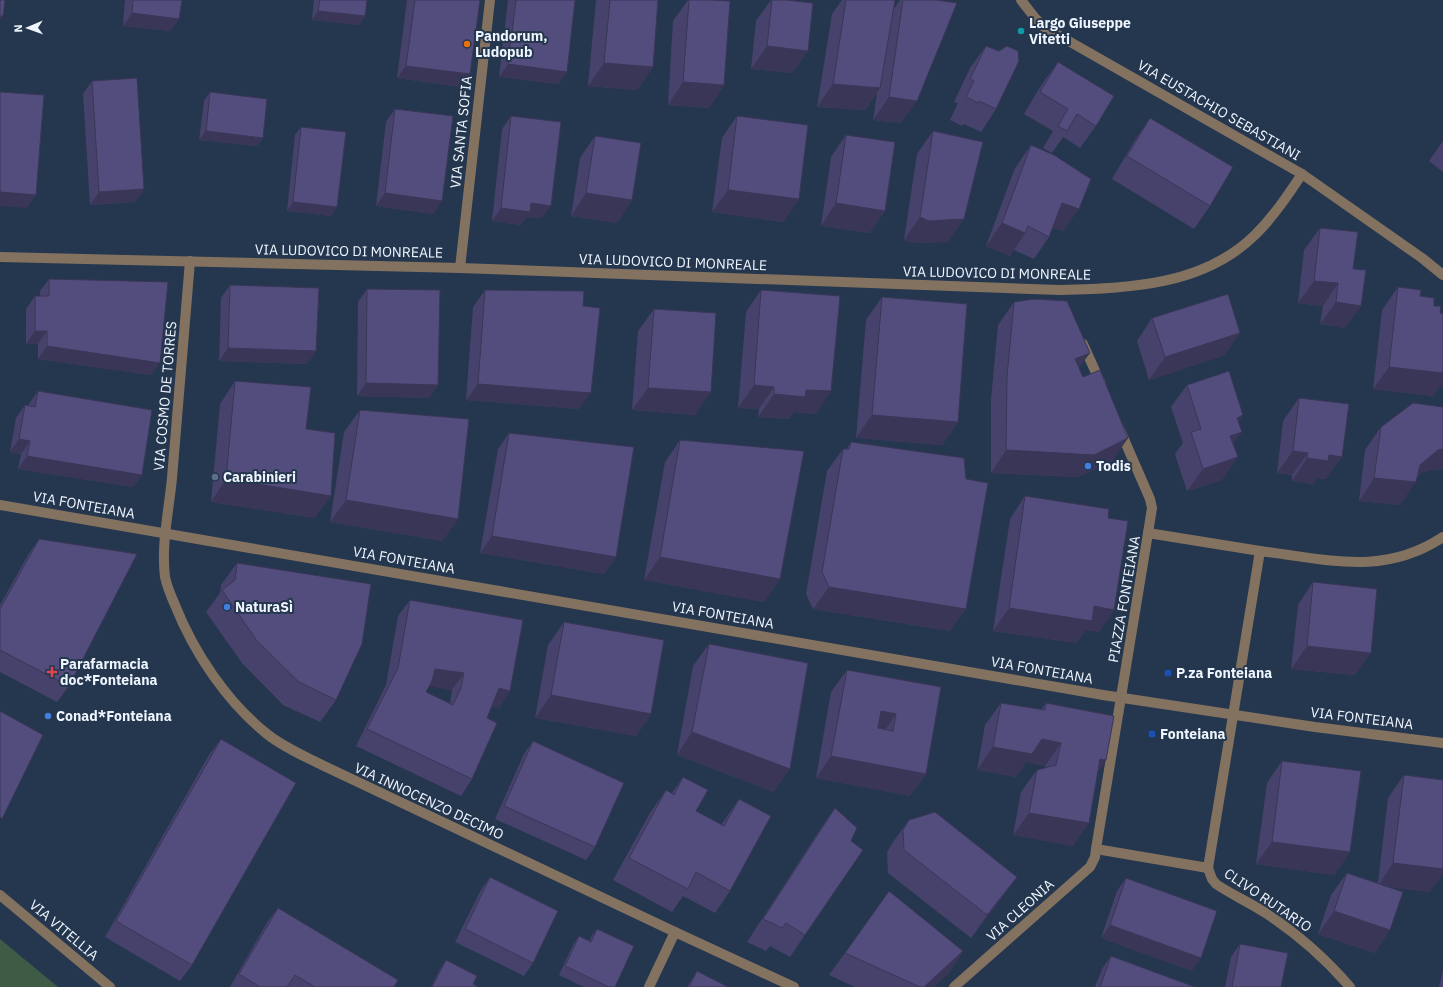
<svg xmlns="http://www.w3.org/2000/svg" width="1443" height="987" font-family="'IBM Plex Sans',sans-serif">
<rect width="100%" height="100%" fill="#25374e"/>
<!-- green -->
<polygon fill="#3d5b45" points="0,939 58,987 0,987"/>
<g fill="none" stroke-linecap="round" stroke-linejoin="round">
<!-- minor -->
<g stroke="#847260" stroke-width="10">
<polyline points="1021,0 1035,18 1044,27 1302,174 1422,258 1443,275"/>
<path d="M0,257L460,268L1060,290C1130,288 1204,286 1256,234C1274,216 1288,195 1302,174"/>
<path d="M190,261C184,333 178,405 172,478C169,510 161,544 165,577C167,586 171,596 175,605C194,653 227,702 267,734C283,747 304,756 322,765L675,932L794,987"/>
<polyline points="460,268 490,0"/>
<polyline points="1083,344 1101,384"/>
<polyline points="1120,430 1150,499 1152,508 1148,533"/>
<polygon points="1148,533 1260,551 1208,868 1096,849"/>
<path d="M1260,551C1326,559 1383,577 1443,537"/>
<path d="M1208,868L1212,879L1216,884C1232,895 1251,903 1267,914C1299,935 1325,958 1350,987"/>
<polyline points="649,987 675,932"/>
<polyline points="954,987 1090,867 1095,857 1096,849"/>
</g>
<!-- tertiary -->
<g stroke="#847260" stroke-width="10">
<polyline points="0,505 1103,695 1315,727 1443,743"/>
<polyline points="0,895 110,987"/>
</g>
</g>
<!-- wall -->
<g fill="#47426c" fill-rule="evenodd">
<polygon points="125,0 182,0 179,19 170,31 123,26"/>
<polygon points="314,0 367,0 365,16 359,25 312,20"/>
<polygon points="407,0 480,0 461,87 397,78"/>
<polygon points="508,0 575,0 567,72 558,84 499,77"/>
<polygon points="596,0 658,0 653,67 637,90 588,86"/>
<polygon points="688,0 711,0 724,85 709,108 668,105 673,21"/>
<polygon points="771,0 786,0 808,51 792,73 751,69 756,21"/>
<polygon points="842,0 895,0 894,9 900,0 936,0 901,123 873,120 877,93 865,110 817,107 832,14"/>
<polygon points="986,46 996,109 981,132 964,124 962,126 950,120 958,103 954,102 970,68"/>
<polygon points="1058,62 1096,126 1080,148 1063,137 1052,153 1043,148 1053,131 1024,114 1042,84"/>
<polygon points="92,81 144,189 135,202 90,205 83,94"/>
<polygon points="210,92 263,138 257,146 199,140 204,101"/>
<polygon points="395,109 442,201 433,214 376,206 386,122"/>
<polygon points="511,116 542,218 527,217 521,225 492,221 502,129"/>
<polygon points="737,116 799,199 783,222 712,212 722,138"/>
<polygon points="1150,118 1210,206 1194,229 1112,179 1135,140"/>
<polygon points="301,127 331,216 287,211 295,135"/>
<polygon points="933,131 948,242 913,243 904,240 917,154"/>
<polygon points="846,135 885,211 869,233 821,226 831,157"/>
<polygon points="595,136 632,200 617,223 571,216 580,158"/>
<polygon points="1443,141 1443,172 1429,161"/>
<polygon points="1031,145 1063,231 1053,228 1049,237 1034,259 1014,250 1010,256 986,246 1015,168"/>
<polygon points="1320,228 1358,232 1345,328 1320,324 1323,306 1298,303 1304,250"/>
<polygon points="49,279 151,375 38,359 38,344 26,344 26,309 35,296 40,296 40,291"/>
<polygon points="230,285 316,351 307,364 219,361 221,298"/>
<polygon points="1398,287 1420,296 1434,306 1440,313 1439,387 1433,396 1373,389 1382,310"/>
<polygon points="367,289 438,385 429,398 357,396 358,302"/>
<polygon points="485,290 579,409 466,400 473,307"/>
<polygon points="761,290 816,414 794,412 789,419 758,417 759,409 738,408 746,312"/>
<polygon points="882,297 958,422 942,445 856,438 866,320"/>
<polygon points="1014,302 1079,368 1083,377 1128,438 1112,461 1078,477 991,473 991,399 998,325"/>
<polygon points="654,309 695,415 632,410 638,331"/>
<polygon points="1152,318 1225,355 1149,380 1137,341"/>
<polygon points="235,381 306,429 315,518 211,502 220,404"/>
<polygon points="1187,385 1238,423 1233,444 1222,480 1187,491 1175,454 1183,443 1171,407"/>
<polygon points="38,391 142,475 133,487 18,469 21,454 10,452 16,418 25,405 29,406 29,404"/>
<polygon points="1299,398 1326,479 1317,478 1313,484 1292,481 1292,475 1277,473 1283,421"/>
<polygon points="1443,407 1443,469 1422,472 1418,476 1400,505 1359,501 1365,450 1381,427"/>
<polygon points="360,410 458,519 442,541 330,522 344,432"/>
<polygon points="509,433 616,557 604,574 480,553 498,449"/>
<polygon points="680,440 780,579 764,602 644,580 665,462"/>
<polygon points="851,442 950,631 813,609 806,594 827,471 843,449 847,449"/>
<polygon points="1025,496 1108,518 1114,610 1099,632 1086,630 1076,643 993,631 1010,519"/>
<polygon points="39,539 69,686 57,702 0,672 0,605 28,555"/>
<polygon points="237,563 336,700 320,722 283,705 242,663 206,612 220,593 221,585"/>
<polygon points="1313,582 1355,675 1291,669 1298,605"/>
<path d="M410,600L510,691L499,708L492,706L487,718L472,779L461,796L356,746L386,685L398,616ZM429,686L452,690L450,704L426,692Z"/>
<polygon points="564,622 651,714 636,736 535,718 548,645"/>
<polygon points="709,644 774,792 677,755 693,666"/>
<polygon points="847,670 941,687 926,774 910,796 816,778 831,692"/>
<polygon points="1001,703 1041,710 1046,703 1106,760 1098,772 1073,846 1013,835 1021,792 1037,770 1045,768 1045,766 1026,762 1016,777 977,770 985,725"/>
<polygon points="221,739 192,965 180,981 105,937 209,755"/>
<polygon points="533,741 595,847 586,860 495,819 524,754"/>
<polygon points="1282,761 1350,852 1334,875 1256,864 1267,783"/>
<polygon points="1404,775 1430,892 1390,887 1375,953 1318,934 1331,895 1347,873 1378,883 1388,798"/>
<polygon points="683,777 696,811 721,825 739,799 730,891 715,913 683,896 672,912 613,880 650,813 666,790 672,793"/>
<polygon points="835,808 851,841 805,935 790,957 770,946 766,951 747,942 819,831"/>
<polygon points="909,820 1017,877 1001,899 971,938 888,873 887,852 893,842"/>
<polygon points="490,877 533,963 524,976 455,942 481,890"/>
<polygon points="1126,878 1192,971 1101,938 1117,891"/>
<polygon points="278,908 394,987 230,987 268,921"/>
<polygon points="597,929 615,987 584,987 559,975 573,945 579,936 590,941 591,937"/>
<polygon points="1240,944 1281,987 1225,987 1231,957"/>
<polygon points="963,951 948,974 933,987 855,987 829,975 845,953"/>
<polygon points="1111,956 1195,987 1095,987 1102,969"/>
<polygon points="446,960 473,984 478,987 431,987 440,969"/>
<polygon points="697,971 728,987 687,987"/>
<polygon points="1443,971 1443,987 1439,987"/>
</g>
<!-- shaded-wall -->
<g fill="#3a3658">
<polygon points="318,11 365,16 359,25 312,20"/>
<polygon points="132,13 179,19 170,31 123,26"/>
<polygon points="0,16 3,16 0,20"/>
<polygon points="767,46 808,51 792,73 751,69"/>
<polygon points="604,63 653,67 637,90 588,86"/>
<polygon points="508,64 567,72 558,84 499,77"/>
<polygon points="406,66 470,74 461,87 397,78"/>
<polygon points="683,82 724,85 709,108 668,105"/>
<polygon points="833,84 880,88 865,110 817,107"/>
<polygon points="889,97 917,101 901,123 873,120"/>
<polygon points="206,131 263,138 257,146 199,140"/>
<polygon points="144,189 135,202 90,205 99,192"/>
<polygon points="728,190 799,199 783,222 712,212"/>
<polygon points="0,192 36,195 27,208 0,206"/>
<polygon points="385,193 442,201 433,214 376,206"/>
<polygon points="586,193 632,200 617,223 571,216"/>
<polygon points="293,202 337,207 331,216 287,211"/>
<polygon points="531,203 551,206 542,218 527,217 521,225 492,221 501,208"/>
<polygon points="836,203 885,211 869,233 821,226"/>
<polygon points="1062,203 1079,209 1063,231 1046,226"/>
<polygon points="920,217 964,219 948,242 913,243 904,240"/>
<polygon points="1002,223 1025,233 1010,256 986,246"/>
<polygon points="1314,281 1338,283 1323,306 1298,303"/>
<polygon points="1336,302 1361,306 1345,328 1320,324"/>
<polygon points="35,331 47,331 38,344 26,344"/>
<polygon points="1240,333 1225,355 1149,380 1165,357"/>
<polygon points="47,346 160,363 151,375 38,359"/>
<polygon points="228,348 316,351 307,364 219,361"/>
<polygon points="1090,353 1074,375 1075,359"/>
<polygon points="1389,367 1443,373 1443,388 1439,387 1433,396 1373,389"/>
<polygon points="366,383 438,385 429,398 357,396"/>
<polygon points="478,384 591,393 579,409 466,400"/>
<polygon points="754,385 774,387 759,409 738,408"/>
<polygon points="648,388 711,392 695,415 632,410"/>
<polygon points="806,390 831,391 816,414 794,412 789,419 758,417 774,394"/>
<polygon points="872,415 958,422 942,445 856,438"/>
<polygon points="1243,415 1228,438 1237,418"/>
<polygon points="1242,432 1226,454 1230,436"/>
<polygon points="1128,438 1112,461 1078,477 991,473 1006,450"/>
<polygon points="19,439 30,441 21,454 10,452"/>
<polygon points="1443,449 1443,469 1422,472 1411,482 1416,482 1400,505 1359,501 1374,478 1420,465 1438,450"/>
<polygon points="1293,451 1308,453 1292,475 1277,473"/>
<polygon points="1329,455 1342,457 1326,479 1317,478 1313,484 1292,481 1307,458"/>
<polygon points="27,456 142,475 133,487 18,469"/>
<polygon points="1238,457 1222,480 1187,491 1203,469"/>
<polygon points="226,479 331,496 315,518 211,502"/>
<polygon points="346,500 458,519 442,541 330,522"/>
<polygon points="492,536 616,557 604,574 480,553"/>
<polygon points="660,557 780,579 764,602 644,580"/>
<polygon points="829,587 966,609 950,631 813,609"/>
<polygon points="1094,606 1114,610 1099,632 1086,630 1076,643 993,631 1009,608"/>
<polygon points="1307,646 1371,653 1355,675 1291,669"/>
<polygon points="435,669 464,673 452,690 423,685"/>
<polygon points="499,688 510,691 499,708 487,705"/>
<polygon points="551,695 651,714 636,736 535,718"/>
<polygon points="881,711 896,714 881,736 865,733"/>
<polygon points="692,732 790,769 774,792 677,755"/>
<polygon points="1042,739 1061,743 1045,766 1026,762 1016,777 977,770 993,747"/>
<polygon points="831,756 926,774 910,796 816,778"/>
<polygon points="1100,759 1106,760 1091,782"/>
<polygon points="1029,813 1089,823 1073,846 1013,835"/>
<polygon points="1272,842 1350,852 1334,875 1256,864"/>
<polygon points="1393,863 1443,869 1443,874 1430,892 1378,886"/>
<polygon points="1017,877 1001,899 971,938 987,915"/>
<polygon points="1334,911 1390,930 1375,953 1318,934"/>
<polygon points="1110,925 1201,958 1192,971 1101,938"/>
<polygon points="963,951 948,974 933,987 924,987"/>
</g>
<!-- building -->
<g fill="#534d7d" stroke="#3a3658" fill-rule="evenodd">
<polygon points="0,0 5,0 3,16 0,16"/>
<polygon points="133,0 182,0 179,19 132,13"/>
<polygon points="320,0 367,0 365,16 318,11"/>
<polygon points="415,0 480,0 470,74 406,66"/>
<polygon points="516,0 575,0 567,72 508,64"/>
<polygon points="610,0 658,0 653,67 604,63"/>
<polygon points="689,0 711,0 730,1 724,85 683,82"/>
<polygon points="772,0 786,0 813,3 808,51 767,46"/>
<polygon points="846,0 895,0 880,88 833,84"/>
<polygon points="903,0 936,0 957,3 917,101 889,97"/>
<polygon points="986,46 999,51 1007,46 1018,51 1019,61 996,109 979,101 978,103 966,97 974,81 970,79"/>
<polygon points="1058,62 1114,96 1096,126 1077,114 1067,131 1058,126 1068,109 1040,92"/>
<polygon points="137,78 144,189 99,192 92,81"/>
<polygon points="0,92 44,95 36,195 0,192"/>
<polygon points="210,92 267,99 263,138 206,131"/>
<polygon points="395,109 453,116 442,201 385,193"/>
<polygon points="511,116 561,122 551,206 531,203 530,212 501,208"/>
<polygon points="737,116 808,125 799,199 728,190"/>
<polygon points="1150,118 1233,167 1210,206 1127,156"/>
<polygon points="301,127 346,132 337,207 293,202"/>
<polygon points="933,131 983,142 964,219 929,221 920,217"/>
<polygon points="846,135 895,142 885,211 836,203"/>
<polygon points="595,136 641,143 632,200 586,193"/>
<polygon points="1031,145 1054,155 1091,179 1079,209 1062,203 1049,237 1028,226 1025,233 1002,223"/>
<polygon points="1320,228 1358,232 1353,269 1366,270 1361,306 1336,302 1338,283 1314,281"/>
<polygon points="49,279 168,282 160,363 47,346 47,331 35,331 35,296 49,296"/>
<polygon points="230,285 319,288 316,351 228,348"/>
<polygon points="1398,287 1421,290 1420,296 1434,298 1434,306 1441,306 1440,313 1443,314 1443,373 1389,367"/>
<polygon points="367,289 440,290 438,385 366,383"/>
<polygon points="485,290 584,291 583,306 600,308 591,393 478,384"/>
<polygon points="761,290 840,296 831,391 806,390 805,397 774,394 774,387 754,385"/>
<polygon points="1228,294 1240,333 1165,357 1152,318"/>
<polygon points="882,297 967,304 958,422 872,415"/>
<polygon points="1034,299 1067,301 1090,353 1075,359 1083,377 1100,370 1128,438 1094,455 1006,450 1007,377 1014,302"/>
<polygon points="654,309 716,313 711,392 648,388"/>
<polygon points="1229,371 1243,415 1237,418 1242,432 1230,436 1238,457 1203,469 1191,432 1201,429 1187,385"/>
<polygon points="235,381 311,387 306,429 335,433 331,496 226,479"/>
<polygon points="38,391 152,410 142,475 27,456 30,441 19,439 25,405 35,407"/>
<polygon points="1299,398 1349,404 1342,457 1329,455 1328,461 1307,458 1308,453 1293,451"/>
<polygon points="1413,403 1443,407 1443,449 1438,450 1420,465 1416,482 1374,478 1381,427"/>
<polygon points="360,410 469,419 458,519 346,500"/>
<polygon points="509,433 634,447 616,557 492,536"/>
<polygon points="680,440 804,451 780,579 660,557"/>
<polygon points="851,442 964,458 966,479 988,483 966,609 829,587 822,572 843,449 849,449"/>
<polygon points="1025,496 1109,509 1108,518 1128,521 1114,610 1094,606 1092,621 1009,608"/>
<polygon points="39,539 137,554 69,686 0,650 0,609"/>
<polygon points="237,563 371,584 362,644 336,700 299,682 257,641 222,590 235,580"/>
<polygon points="1313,582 1377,589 1371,653 1307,646"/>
<path d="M410,600L523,620L510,691L499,688L487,718L497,723L472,779L367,729L398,668ZM435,669L464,673L461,688L453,705L426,692L432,681Z"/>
<polygon points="564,622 664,640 651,714 551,695"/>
<polygon points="709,644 808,663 790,769 692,732"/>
<path d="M847,670L941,687L926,774L831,756ZM881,711L896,714L893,731L878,728Z"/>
<polygon points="1001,703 1045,710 1046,703 1114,716 1106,760 1100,759 1089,823 1029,813 1037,770 1056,765 1061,743 1042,739 1032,754 993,747"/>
<polygon points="0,711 43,735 2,819 0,817"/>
<polygon points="221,739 296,783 192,965 116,921"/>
<polygon points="533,741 624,783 595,847 504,806"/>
<polygon points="1282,761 1361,771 1350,852 1272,842"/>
<polygon points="1404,775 1443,780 1443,869 1393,863"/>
<polygon points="683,777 708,790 696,811 724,826 739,799 771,816 730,891 696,872 688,889 629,858 666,790 674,795"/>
<polygon points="835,808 857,828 851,841 863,850 805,935 786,923 782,928 763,919"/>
<polygon points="935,812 1017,877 987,915 904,850 903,830 909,820"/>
<polygon points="1347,873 1403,892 1390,930 1334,911"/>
<polygon points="490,877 558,911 533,963 465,929"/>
<polygon points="1126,878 1217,911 1201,958 1110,925"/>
<polygon points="889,891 963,951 924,987 920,987 845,953"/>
<polygon points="278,908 398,980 394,987 315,987 295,975 287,987 260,987 239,974"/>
<polygon points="597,929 634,946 615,987 609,987 565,966 579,936 591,942"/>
<polygon points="1240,944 1288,953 1281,987 1232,987"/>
<polygon points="1111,956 1195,987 1100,987"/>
<polygon points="446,960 477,976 473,984 478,987 432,987"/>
<polygon points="697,971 728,987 689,987"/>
</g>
<!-- markers -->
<circle fill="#0f9aa8" stroke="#25374e" stroke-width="1.5" cx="1021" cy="31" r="4"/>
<circle fill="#e8710a" stroke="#25374e" stroke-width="1.5" cx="467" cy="44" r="4"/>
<g fill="#3f7fe0" stroke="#25374e" stroke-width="1.5">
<circle cx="1088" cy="466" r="4"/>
<circle cx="227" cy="607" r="4"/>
<circle cx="48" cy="716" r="4"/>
</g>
<circle fill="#5c6f8a" stroke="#25374e" stroke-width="1.5" cx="215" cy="477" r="4"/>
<path fill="#e0444e" stroke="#25374e" stroke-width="1.5" d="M50 666h4v4h4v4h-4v4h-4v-4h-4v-4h4z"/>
<g fill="#1a4fb4" stroke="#25374e" stroke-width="1.5">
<rect x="1164" y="669" width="8" height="8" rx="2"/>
<rect x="1148" y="730" width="8" height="8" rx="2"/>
</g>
<g text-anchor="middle" stroke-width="4" stroke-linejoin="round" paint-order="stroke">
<!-- poi labels -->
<g font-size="14" font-weight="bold" fill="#eff5ff" stroke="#25374e" text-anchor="start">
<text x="1029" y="28">Largo Giuseppe<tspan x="1029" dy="16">Vitetti</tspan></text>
<text x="475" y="41">Pandorum,<tspan x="475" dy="16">Ludopub</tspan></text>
<text x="1096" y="471">Todis</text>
<text x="223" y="482">Carabinieri</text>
<text x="235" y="612">NaturaSì</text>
<text x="60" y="669">Parafarmacia<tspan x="60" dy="16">doc*Fonteiana</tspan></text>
<text x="1176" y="678">P.za Fonteiana</text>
<text x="56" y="721">Conad*Fonteiana</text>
<text x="1160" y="739">Fonteiana</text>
</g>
<!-- street labels -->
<g font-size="14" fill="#eff5ff" stroke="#25374e">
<text transform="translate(1219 110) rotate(30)" y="5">VIA EUSTACHIO SEBASTIANI</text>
<text transform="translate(461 132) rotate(-84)" y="5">VIA SANTA SOFIA</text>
<text transform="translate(349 251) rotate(1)" y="5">VIA LUDOVICO DI MONREALE</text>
<text transform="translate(673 262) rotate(2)" y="5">VIA LUDOVICO DI MONREALE</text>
<text transform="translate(997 273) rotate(1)" y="5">VIA LUDOVICO DI MONREALE</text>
<text transform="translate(165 396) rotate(-85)" y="5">VIA COSMO DE TORRES</text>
<text transform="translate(84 505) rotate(10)" y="5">VIA FONTEIANA</text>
<text transform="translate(404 560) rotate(10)" y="5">VIA FONTEIANA</text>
<text transform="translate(1124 599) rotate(-80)" y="5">PIAZZA FONTEIANA</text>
<text transform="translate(723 615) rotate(10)" y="5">VIA FONTEIANA</text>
<text transform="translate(1042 670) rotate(10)" y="5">VIA FONTEIANA</text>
<text transform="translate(1362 718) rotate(7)" y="5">VIA FONTEIANA</text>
<text transform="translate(429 801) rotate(25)" y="5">VIA INNOCENZO DECIMO</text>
<text transform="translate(1268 900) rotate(34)" y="5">CLIVO RUTARIO</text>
<text transform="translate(1020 910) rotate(-42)" y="5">VIA CLEONIA</text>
<text transform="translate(64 930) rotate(40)" y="5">VIA VITELLIA</text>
</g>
</g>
<!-- north arrow -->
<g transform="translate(28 28) rotate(268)" stroke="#25374e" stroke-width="3" paint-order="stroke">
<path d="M0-3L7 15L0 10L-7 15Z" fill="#eff5ff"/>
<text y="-6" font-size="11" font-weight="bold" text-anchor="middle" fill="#eff5ff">N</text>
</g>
</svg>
